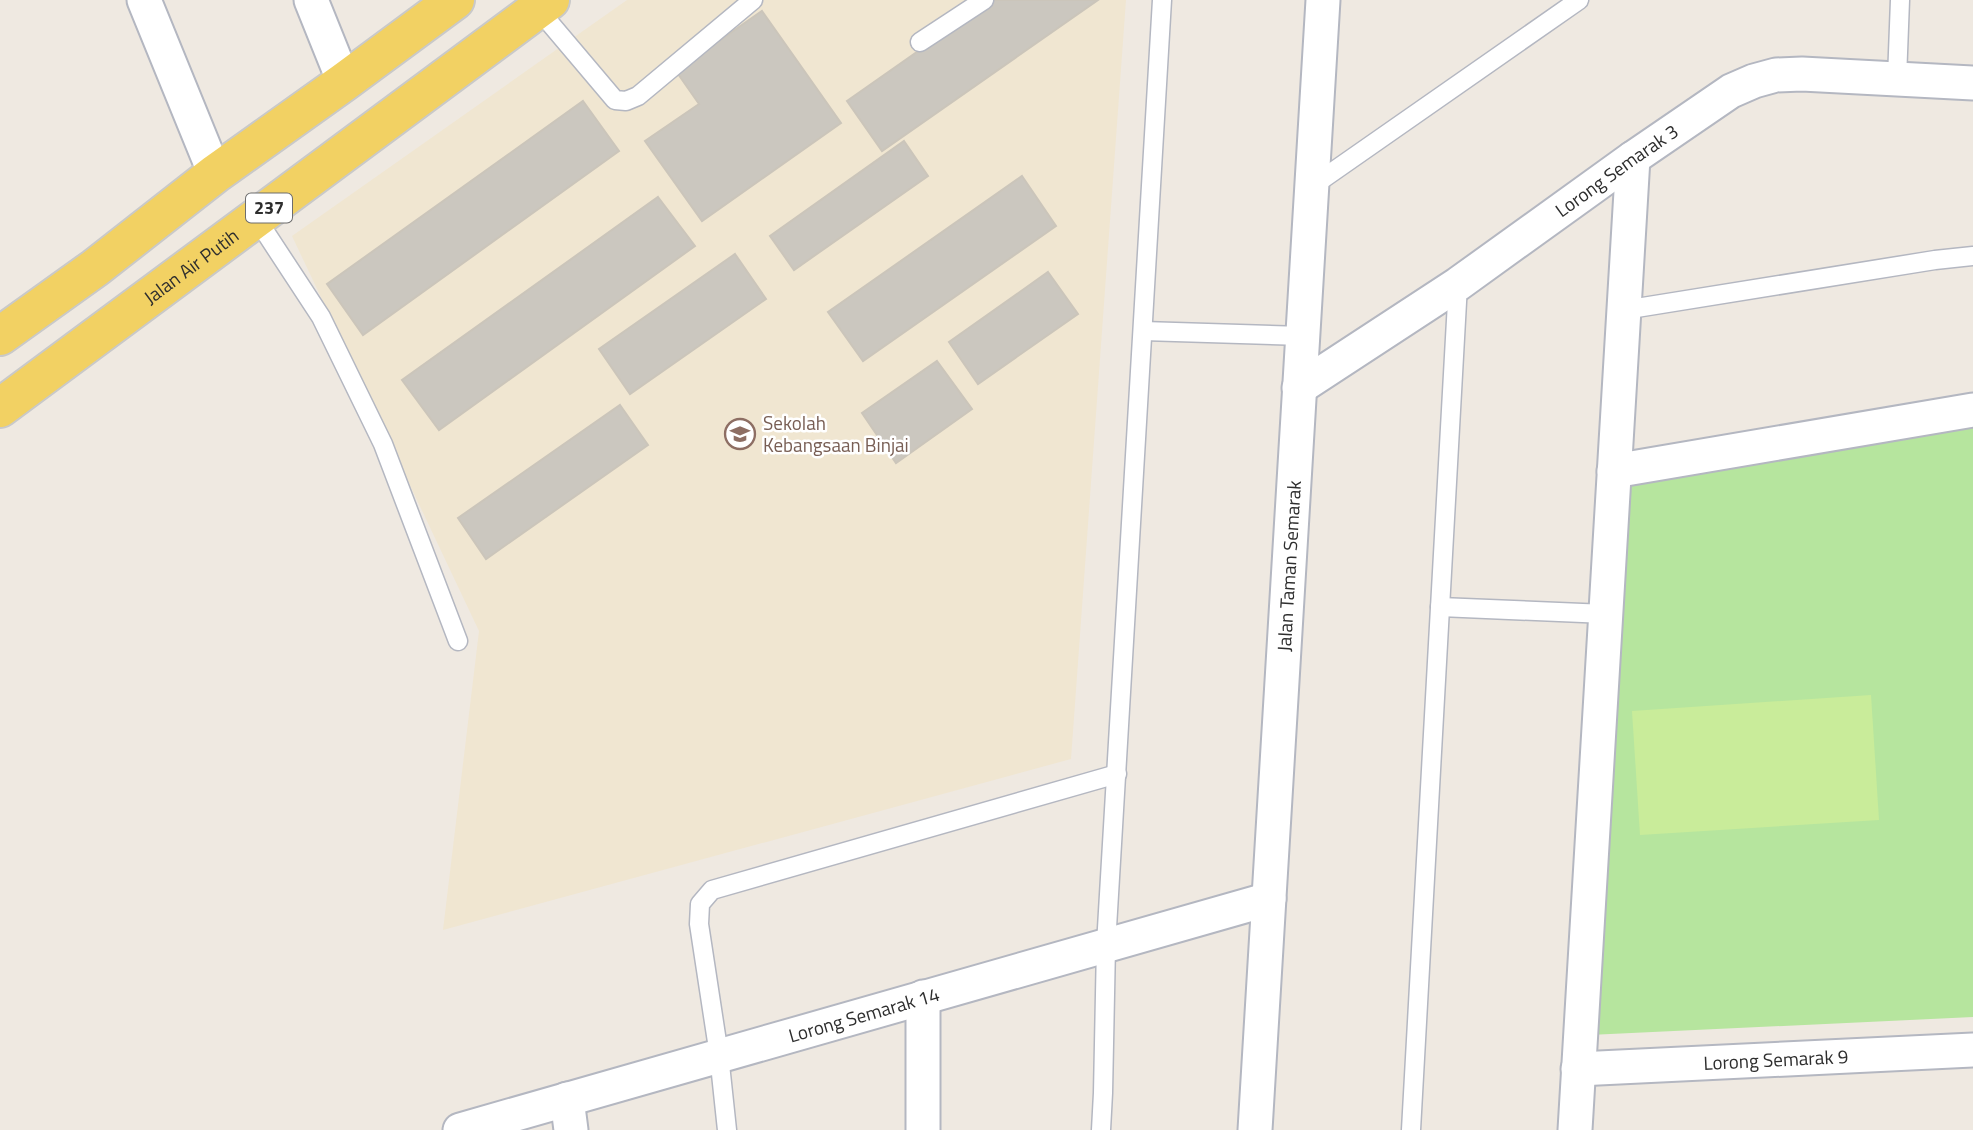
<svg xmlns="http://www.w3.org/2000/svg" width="1973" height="1130" font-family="'Titillium Web',sans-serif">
<rect width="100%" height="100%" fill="#efe9e1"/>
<!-- education -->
<polygon fill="#f0e6d1" points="627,0 1126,0 1071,759 443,930 479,631 292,236"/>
<!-- green -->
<polygon fill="#b6e59e" points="1973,420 1973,1017 1589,1035 1618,486"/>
<!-- pitch -->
<polygon fill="#c9ec9a" points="1871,695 1879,820 1640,835 1632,711"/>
<!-- building -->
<g fill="#cbc7bf" stroke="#cbc5ba" stroke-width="2">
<polygon points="991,0 1098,0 882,151 847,101"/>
<polygon points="762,11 841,123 702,221 645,141 699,104 676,71"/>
<polygon points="583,101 619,151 363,335 327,284"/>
<polygon points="904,141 928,176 794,270 770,236"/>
<polygon points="1022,176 1056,226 863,361 828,312"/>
<polygon points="658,197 695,246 439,430 402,380"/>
<polygon points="735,254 766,299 630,394 599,349"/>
<polygon points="1048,272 1078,314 978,384 949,342"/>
<polygon points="937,361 972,409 896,463 862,413"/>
<polygon points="620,405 648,445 486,559 458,518"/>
</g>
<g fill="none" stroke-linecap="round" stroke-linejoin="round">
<!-- lane casing -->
<g stroke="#b4b7c1" stroke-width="21">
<g id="lane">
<polyline points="538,9 615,100 626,101 638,96 753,0"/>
<polyline points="920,42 984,0"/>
<polyline points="1897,79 1900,0"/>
<polyline points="1311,187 1579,0"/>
<polyline points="256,218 321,317 383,444 458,641"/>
<polyline points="1624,310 1935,260 1973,256"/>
<polyline points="1143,331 1303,336"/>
<polyline points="1440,607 1606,614"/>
<polyline points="727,1130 719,1055 699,924 700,904 712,890 1117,774"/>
<polyline points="1101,1130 1103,1093 1106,945 1162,0"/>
<polyline points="1411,1130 1458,284"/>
</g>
</g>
<!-- street casing -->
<g stroke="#b4b7c1" stroke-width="37">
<g id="street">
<polyline points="144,0 215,174"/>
<polyline points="311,0 344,82"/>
<path id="s1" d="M1299,388L1458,284L1633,158L1731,91L1754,81L1776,75L1802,74L1973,83"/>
<polyline points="1614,471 1973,410"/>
<polyline points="923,997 923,1130"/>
<path id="s2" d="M1578,1069L1973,1050"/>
<polyline points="567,1099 571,1130"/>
<path id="s3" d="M460,1130L1269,899"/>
<path id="s4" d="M1255,1130L1323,0"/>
<polyline points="1575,1130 1633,158"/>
</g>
</g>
<!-- primary casing -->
<g stroke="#c9c9c9" stroke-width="42">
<g id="primary">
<polyline points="0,336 95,268 215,174 344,82 455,0"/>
<path id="s5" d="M0,408L550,0"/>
</g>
</g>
<!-- lane -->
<use href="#lane" stroke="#fff" stroke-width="18"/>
<!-- street -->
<use href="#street" stroke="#fff" stroke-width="33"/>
<!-- primary -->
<use href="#primary" stroke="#f2d163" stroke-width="38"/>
</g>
<!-- icons -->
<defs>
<g id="school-ring" transform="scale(1.575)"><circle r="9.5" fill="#fff" stroke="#8d6e63" stroke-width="1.5"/><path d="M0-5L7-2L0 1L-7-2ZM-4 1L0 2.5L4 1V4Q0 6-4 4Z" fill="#8d6e63"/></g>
</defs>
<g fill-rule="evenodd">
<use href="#school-ring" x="740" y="434"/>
</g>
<g text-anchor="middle" stroke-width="5" stroke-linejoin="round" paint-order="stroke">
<!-- shield labels -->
<rect fill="#fff" stroke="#6d6d6d" stroke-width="2" x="246" y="193.5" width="46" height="29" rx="5"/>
<g font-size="18" font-weight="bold" fill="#2e2e2e">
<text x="269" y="214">237</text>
</g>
<!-- street labels -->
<g font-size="19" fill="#2e2e2e" stroke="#fff">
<text dy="7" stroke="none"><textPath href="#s1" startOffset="385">Lorong Semarak 3</textPath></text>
<text dy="7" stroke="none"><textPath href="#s5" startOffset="238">Jalan Air Putih</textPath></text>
<text dy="7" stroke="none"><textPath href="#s4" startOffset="565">Jalan Taman Semarak</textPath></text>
<text dy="7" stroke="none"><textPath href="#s3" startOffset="420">Lorong Semarak 14</textPath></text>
<text dy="7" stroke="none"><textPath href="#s2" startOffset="198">Lorong Semarak 9</textPath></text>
</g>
<!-- education labels -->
<g font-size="19" fill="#785e54" stroke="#fff" text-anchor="start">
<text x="763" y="430">Sekolah<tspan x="763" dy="22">Kebangsaan Binjai</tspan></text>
</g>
</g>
</svg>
